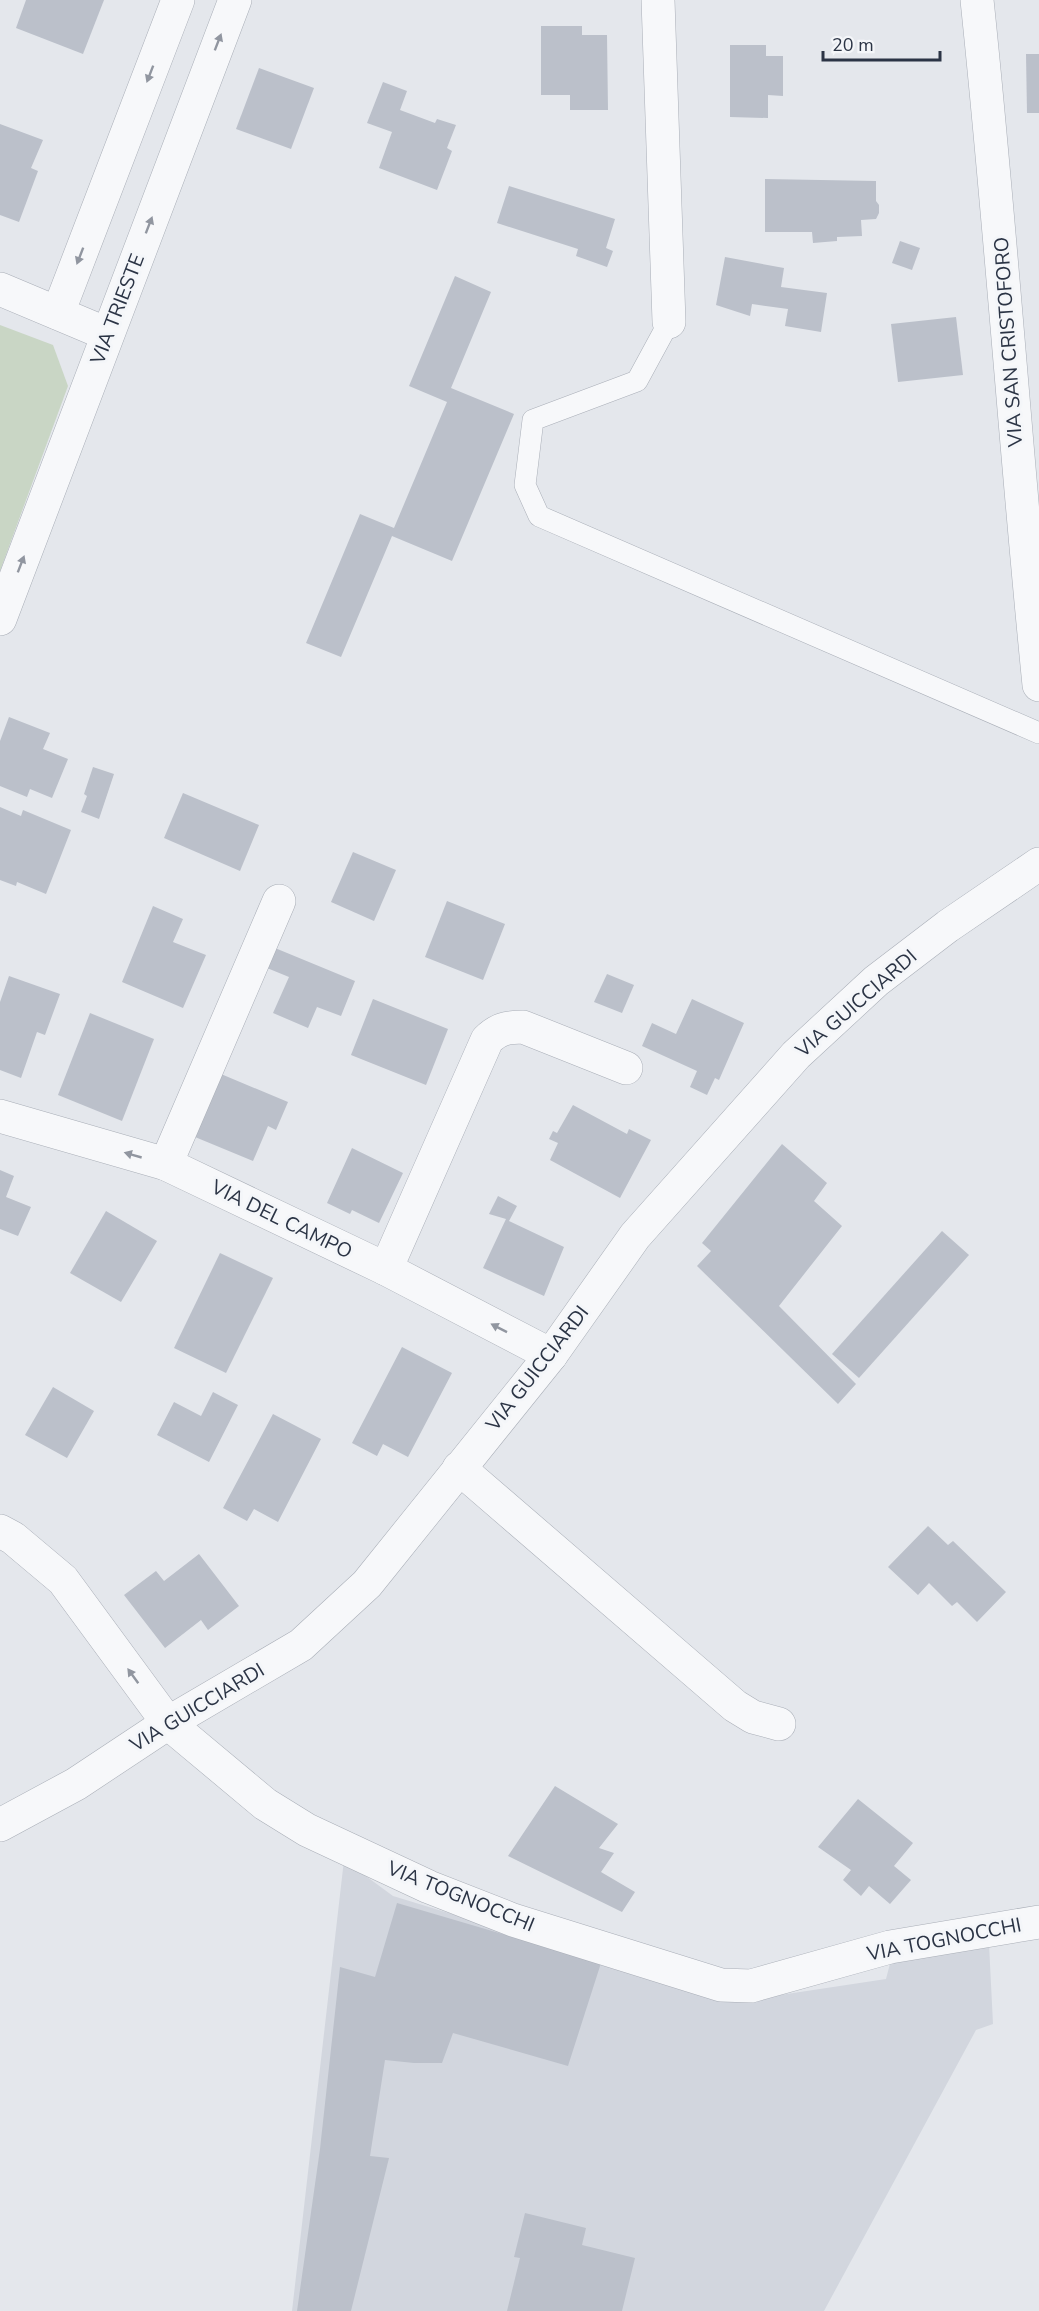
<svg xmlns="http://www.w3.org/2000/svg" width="1039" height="2311" font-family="'Nunito Sans',sans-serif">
<rect width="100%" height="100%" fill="#e4e7ec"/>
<!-- built -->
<polygon fill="#d2d6de" points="344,1860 393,1896 609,1962 748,2000 886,1979 892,1956 989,1944 993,2024 976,2030 824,2311 292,2311"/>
<!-- green -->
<polygon fill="#c9d6c5" points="0,325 53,345 68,386 0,571"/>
<!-- building -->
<g fill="#bbc0ca">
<polygon points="26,0 104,0 83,54 16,28"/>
<polygon points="541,26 582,26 582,35 607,35 608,110 570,110 570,95 541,95"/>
<polygon points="730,45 766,45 766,56 783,56 783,96 768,95 768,118 730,117"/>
<polygon points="1026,54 1039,54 1039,113 1027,113"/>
<polygon points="259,68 314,88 291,149 236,129"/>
<polygon points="383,82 407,91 400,110 435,123 437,119 456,125 447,148 452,151 437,190 379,168 392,132 367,123"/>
<polygon points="0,124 43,140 31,168 38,171 19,222 0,215"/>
<polygon points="765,179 876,181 876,201 879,205 879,213 876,219 861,220 862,236 837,237 837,241 813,243 812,232 765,232"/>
<polygon points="509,186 615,219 606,248 613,251 607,267 576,256 578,249 497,223"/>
<polygon points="900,241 920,248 912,270 892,263"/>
<polygon points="725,257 784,268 781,287 827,293 821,332 785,326 788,309 752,304 750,316 716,305"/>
<polygon points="455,276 491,292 451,388 514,414 452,561 392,536 341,657 306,643 360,514 394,528 447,402 409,386"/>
<polygon points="956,317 963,375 898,382 891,324"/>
<polygon points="9,717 50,733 43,749 68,759 52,798 30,789 27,797 0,786 0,741"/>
<polygon points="93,767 114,774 99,819 81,812 87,796 84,794"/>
<polygon points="183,793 259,825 240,871 164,838"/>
<polygon points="0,807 21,816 23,810 71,830 46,894 17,882 16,886 0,880"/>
<polygon points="353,852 396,870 374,921 331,902"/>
<polygon points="447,901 505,924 483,980 425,957"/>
<polygon points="153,906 183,919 173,942 206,955 183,1008 122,982"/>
<polygon points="275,948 355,981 341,1016 317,1007 308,1028 273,1013 289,977 267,968"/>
<polygon points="607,974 634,985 622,1013 594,1002"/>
<polygon points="9,976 60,994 45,1035 37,1032 21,1078 0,1070 0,1002"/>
<polygon points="373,999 448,1029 426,1085 351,1055"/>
<polygon points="692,999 744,1023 719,1080 715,1078 707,1095 690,1087 697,1071 642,1046 652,1023 676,1034"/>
<polygon points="90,1013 154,1039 122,1121 58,1095"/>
<polygon points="221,1074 288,1102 276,1130 268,1126 253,1161 195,1137"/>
<polygon points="573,1105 627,1134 629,1129 651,1140 620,1198 550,1160 558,1143 549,1139 553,1131 557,1133"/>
<polygon points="782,1144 827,1183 814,1201 842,1226 779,1306 856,1384 838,1404 697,1266 711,1251 702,1243"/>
<polygon points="352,1148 403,1173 379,1223 352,1210 350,1214 327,1203"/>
<polygon points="0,1170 14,1176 6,1197 31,1207 18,1236 0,1229"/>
<polygon points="498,1196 517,1206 509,1221 564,1247 544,1296 483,1268 506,1219 489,1214"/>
<polygon points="106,1211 157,1241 121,1302 70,1273"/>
<polygon points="942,1231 969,1255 859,1378 832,1354"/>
<polygon points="220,1253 273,1278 226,1373 174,1348"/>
<polygon points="402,1347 452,1373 408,1457 383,1444 377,1456 352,1443"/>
<polygon points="53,1387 94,1411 67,1458 25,1435"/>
<polygon points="213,1392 238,1405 209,1462 157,1435 174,1402 201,1416"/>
<polygon points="273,1414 321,1439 278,1522 254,1509 247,1521 223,1508"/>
<polygon points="928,1526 948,1545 953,1541 1006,1592 977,1622 957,1602 952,1606 929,1583 918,1595 888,1567"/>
<polygon points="199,1554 239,1606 208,1630 201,1620 165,1648 124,1595 156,1571 164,1581"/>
<polygon points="555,1786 618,1824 599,1848 614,1853 601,1872 635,1892 622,1912 508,1856"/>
<polygon points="858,1799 913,1843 894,1866 911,1880 890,1904 869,1886 861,1896 843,1880 851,1870 818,1847"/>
<polygon points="397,1903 601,1963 568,2066 453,2033 442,2063 414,2063 385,2060 370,2156 389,2158 351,2311 297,2311 320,2149 340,1967 375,1977"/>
<polygon points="525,2213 586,2228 582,2245 635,2258 622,2311 507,2311 520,2258 514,2257"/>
</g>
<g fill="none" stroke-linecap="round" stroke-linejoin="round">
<!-- service casing -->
<g stroke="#a9aeb7" stroke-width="22">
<polyline id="service" points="669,322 637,381 533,420 525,485 539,516 1039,733"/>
</g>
<!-- minor casing -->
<g stroke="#a9aeb7" stroke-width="34">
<g id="minor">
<polyline points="658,0 669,322"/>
<path d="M977,0C1001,228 1016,457 1039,685"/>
<polyline points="0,289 107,334"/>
<polyline points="58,313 178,0"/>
<polyline points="0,619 235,0"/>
<polyline points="0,1116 166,1164 386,1269 551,1355"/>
<polyline points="166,1164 279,901"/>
<path d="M386,1269L487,1040C498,1029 507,1027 523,1027L626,1068"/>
<polyline points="459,1468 735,1706 753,1717 779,1724"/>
<polyline points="0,1531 13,1538 63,1580 168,1723 265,1804 307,1830 429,1887 513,1920 721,1985 751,1986 890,1947 1039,1922"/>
<polyline points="0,1825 76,1784 168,1723 301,1645 367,1584 551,1355 635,1236 796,1055 876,981 948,926 1039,864"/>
</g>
</g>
<!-- service -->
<use href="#service" stroke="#f7f8fa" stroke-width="21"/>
<!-- minor -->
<use href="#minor" stroke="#f7f8fa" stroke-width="33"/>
</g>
<!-- one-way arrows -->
<defs><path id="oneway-solid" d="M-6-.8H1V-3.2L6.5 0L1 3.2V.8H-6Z" transform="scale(1.5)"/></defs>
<g fill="#9196a0">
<use href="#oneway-solid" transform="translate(218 42) rotate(-69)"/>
<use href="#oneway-solid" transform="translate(150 74) rotate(111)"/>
<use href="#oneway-solid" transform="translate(149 225) rotate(-69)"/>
<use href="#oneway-solid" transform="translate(80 256) rotate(111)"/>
<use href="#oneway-solid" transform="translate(21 564) rotate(-69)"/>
<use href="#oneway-solid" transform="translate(133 1155) rotate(-164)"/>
<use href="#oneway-solid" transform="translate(499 1328) rotate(-153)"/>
<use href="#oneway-solid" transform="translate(133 1676) rotate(-126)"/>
</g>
<g text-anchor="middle" stroke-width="6" stroke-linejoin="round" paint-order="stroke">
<!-- street labels -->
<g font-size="20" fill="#2b3445" stroke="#f4f6f9">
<text transform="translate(117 309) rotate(-69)" y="7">VIA TRIESTE</text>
<text transform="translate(1008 342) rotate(-94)" y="7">VIA SAN CRISTOFORO</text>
<text transform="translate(856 1003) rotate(-41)" y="7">VIA GUICCIARDI</text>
<text transform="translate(282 1219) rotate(26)" y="7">VIA DEL CAMPO</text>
<text transform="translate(537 1368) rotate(-52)" y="7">VIA GUICCIARDI</text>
<text transform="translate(197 1707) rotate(-31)" y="7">VIA GUICCIARDI</text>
<text transform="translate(461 1896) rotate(22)" y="7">VIA TOGNOCCHI</text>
<text transform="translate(944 1939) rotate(-11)" y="7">VIA TOGNOCCHI</text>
</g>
</g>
<!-- scale -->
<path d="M823 51v9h117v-9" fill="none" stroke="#2b3445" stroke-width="3"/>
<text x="832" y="51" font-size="18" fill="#2b3445" stroke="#f4f6f9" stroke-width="4.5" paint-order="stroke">20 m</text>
</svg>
